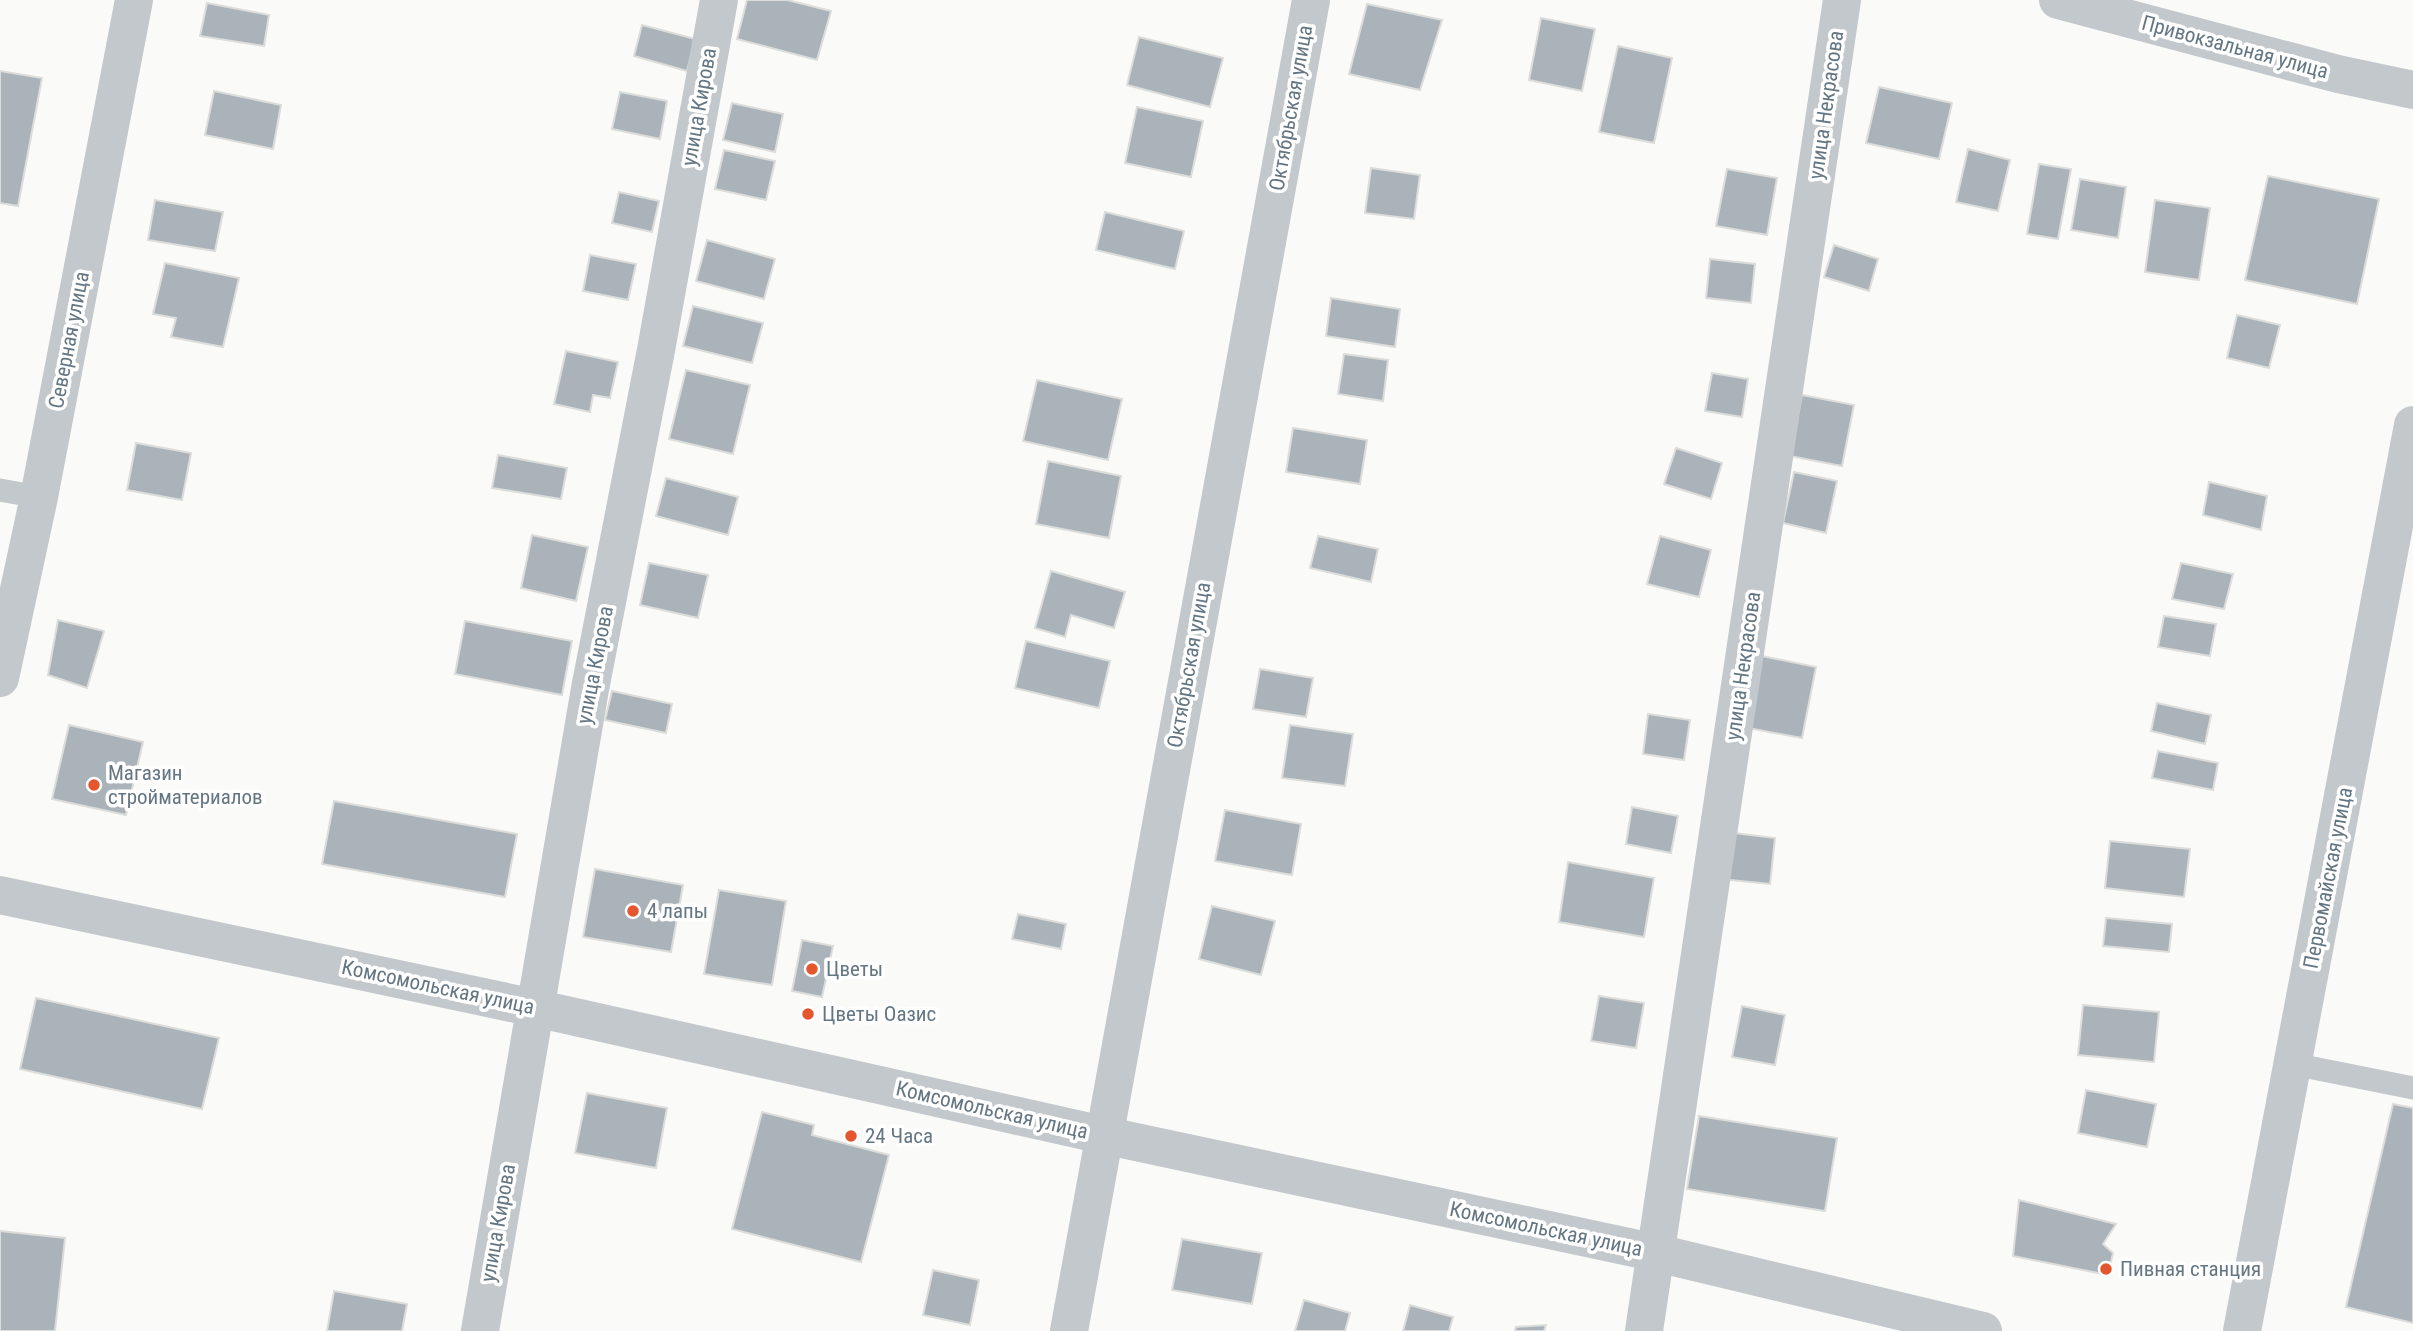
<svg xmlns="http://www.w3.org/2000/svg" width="2413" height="1331" font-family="'Roboto Condensed',sans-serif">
<rect width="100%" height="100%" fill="#fafaf8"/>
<!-- building -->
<g fill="#aab3b9" stroke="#dcdcda" stroke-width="2">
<polygon points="747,0 787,0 831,11 817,60 737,39"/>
<polygon points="207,3 269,15 264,46 200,36"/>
<polygon points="1367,4 1442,20 1420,90 1349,74"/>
<polygon points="1541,18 1595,29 1582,91 1529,80"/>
<polygon points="642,25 695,39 687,71 634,56"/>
<polygon points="1139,37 1223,58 1210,107 1127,85"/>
<polygon points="1618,46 1672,58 1654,143 1599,132"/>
<polygon points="0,71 42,78 18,206 0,203"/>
<polygon points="1879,87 1952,103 1939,159 1866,143"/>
<polygon points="214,91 281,105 273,149 205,135"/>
<polygon points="620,92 667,101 660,139 612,129"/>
<polygon points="732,103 783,114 775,152 723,140"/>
<polygon points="1137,107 1203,121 1191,177 1125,163"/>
<polygon points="1968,149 2010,160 1998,211 1956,202"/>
<polygon points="724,150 775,161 766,200 715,189"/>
<polygon points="2039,164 2071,169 2058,239 2027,234"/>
<polygon points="1371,168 1420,175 1414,219 1365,213"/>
<polygon points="1727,169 1777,178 1767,235 1716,226"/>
<polygon points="2268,176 2379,199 2357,304 2245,280"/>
<polygon points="2080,179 2126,187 2118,238 2071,230"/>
<polygon points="619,192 659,201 652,232 612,223"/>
<polygon points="155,200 223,212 215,251 148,240"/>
<polygon points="2155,200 2210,208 2199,280 2145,272"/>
<polygon points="1105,212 1184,231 1175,269 1096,250"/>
<polygon points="707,240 775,259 764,299 696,281"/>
<polygon points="1834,245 1878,259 1869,291 1824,277"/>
<polygon points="590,255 636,264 628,300 583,291"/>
<polygon points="1710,259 1755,264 1751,303 1706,298"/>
<polygon points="165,263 239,278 223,347 171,337 176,318 153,314"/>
<polygon points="1331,298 1400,309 1395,347 1326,336"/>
<polygon points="693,306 763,323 752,363 683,346"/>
<polygon points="2237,315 2280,325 2269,368 2227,358"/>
<polygon points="566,351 618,362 610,398 593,395 590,412 554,404"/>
<polygon points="1344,354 1388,360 1383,401 1338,394"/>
<polygon points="686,370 750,385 733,454 669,439"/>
<polygon points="1712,373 1748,379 1742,417 1705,411"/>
<polygon points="1037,380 1122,399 1108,460 1023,441"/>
<polygon points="1802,395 1854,405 1842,466 1790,456"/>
<polygon points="1293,428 1367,440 1360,484 1286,472"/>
<polygon points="136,443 191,453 182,500 127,490"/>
<polygon points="1676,448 1722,463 1711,499 1664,484"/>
<polygon points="498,455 567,468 561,499 492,488"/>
<polygon points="1048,461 1121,476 1109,538 1036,524"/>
<polygon points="1794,472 1837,481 1826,533 1783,523"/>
<polygon points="666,478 738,497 728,535 656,516"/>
<polygon points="2209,482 2267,496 2261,530 2203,515"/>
<polygon points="532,535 588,547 576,601 521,588"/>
<polygon points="1318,536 1378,549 1371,582 1310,568"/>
<polygon points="1660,536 1711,550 1699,597 1647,584"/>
<polygon points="649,563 708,575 698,618 640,605"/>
<polygon points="2181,563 2233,574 2224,609 2172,599"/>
<polygon points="1051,571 1125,592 1114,628 1071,615 1065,637 1035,628"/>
<polygon points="2164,616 2216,624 2210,656 2158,647"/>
<polygon points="58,620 104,631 87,688 48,675"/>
<polygon points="465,621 572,641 562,695 455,674"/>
<polygon points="1026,641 1110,661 1099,708 1015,688"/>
<polygon points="1757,655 1816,667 1802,738 1743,727"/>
<polygon points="1260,669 1313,678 1306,717 1253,709"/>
<polygon points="612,691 672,704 666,733 605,720"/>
<polygon points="2157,703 2211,715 2205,744 2151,731"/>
<polygon points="1648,714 1690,720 1684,760 1643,754"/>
<polygon points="69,725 143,742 126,815 52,799"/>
<polygon points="1290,725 1353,734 1345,786 1282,778"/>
<polygon points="2158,751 2218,763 2213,790 2152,778"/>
<polygon points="334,801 517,834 505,897 322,864"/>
<polygon points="1632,807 1678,816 1671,853 1626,844"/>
<polygon points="1225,810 1301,824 1292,875 1215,861"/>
<polygon points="1726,832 1775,838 1770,884 1721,879"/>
<polygon points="2110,841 2190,849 2184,897 2105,888"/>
<polygon points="1568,862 1654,878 1644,937 1559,922"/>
<polygon points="595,869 683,885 671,952 583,937"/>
<polygon points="719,890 786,901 772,985 704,974"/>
<polygon points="1212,906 1275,921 1261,975 1199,959"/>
<polygon points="1018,914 1066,924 1061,949 1012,939"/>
<polygon points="2106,918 2172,924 2169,952 2103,946"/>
<polygon points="802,940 833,946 822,997 792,991"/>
<polygon points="1599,996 1644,1003 1636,1048 1591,1041"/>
<polygon points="36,998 219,1038 202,1109 20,1069"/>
<polygon points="2083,1005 2159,1012 2154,1062 2078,1055"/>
<polygon points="1742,1006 1785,1015 1775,1065 1732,1057"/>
<polygon points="2086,1090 2156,1104 2147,1147 2078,1133"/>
<polygon points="587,1093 667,1108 656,1168 575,1153"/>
<polygon points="2393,1104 2413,1108 2413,1323 2346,1307"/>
<polygon points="762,1112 814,1125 812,1135 889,1155 861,1262 732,1229"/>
<polygon points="1699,1116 1837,1138 1825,1211 1687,1189"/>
<polygon points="2019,1200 2116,1224 2103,1244 2113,1253 2108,1275 2013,1256"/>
<polygon points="0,1231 65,1238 55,1331 0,1331"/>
<polygon points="1182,1239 1262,1253 1252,1304 1172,1290"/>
<polygon points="933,1270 979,1280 970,1325 923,1315"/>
<polygon points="334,1291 407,1304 402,1331 327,1331"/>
<polygon points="1304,1300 1350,1313 1345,1331 1295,1331"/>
<polygon points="1410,1305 1453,1317 1449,1331 1403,1331"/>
<polygon points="1546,1325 1544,1331 1515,1331 1516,1327"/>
</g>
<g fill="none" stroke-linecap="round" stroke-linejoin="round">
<!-- service -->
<g stroke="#c3c8cc" stroke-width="23">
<polyline points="0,490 39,497"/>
<polyline points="2293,1064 2413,1088"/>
</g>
<!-- minor -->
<g stroke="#c3c8cc" stroke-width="38">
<polyline points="2058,0 2338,74 2413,90"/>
<polyline points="0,678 39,497 134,0"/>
<polyline points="480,1331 590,689 656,350 719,0"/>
<polyline points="1069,1331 1311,0"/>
<polyline points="1644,1331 1842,0"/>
<polyline points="2242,1331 2413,425"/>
</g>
<!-- tertiary -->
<polyline stroke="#c3c8cc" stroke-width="38" points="0,895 535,1008 1103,1135 1657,1253 1983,1331"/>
</g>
<!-- markers -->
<g fill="#e4572e" stroke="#fff" stroke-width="2.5">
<circle cx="94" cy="785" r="7"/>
<circle cx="633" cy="911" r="7"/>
<circle cx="812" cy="969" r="7"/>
<circle cx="808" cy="1014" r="7"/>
<circle cx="851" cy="1136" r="7"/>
<circle cx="2106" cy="1269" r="7"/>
</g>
<g text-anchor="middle" stroke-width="7" stroke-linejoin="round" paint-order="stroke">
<!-- street labels -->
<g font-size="21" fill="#657683" stroke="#fff">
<text transform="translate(2235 47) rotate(15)" y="7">Привокзальная улица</text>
<text transform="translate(1826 105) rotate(-82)" y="7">улица Некрасова</text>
<text transform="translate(699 107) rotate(-80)" y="7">улица Кирова</text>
<text transform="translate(1291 108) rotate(-80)" y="7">Октябрьская улица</text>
<text transform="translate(69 340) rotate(-79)" y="7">Северная улица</text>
<text transform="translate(595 665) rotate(-79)" y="7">улица Кирова</text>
<text transform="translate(1189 665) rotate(-80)" y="7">Октябрьская улица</text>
<text transform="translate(1743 666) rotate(-82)" y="7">улица Некрасова</text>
<text transform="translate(2328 878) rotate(-79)" y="7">Первомайская улица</text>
<text transform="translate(438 987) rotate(12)" y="7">Комсомольская улица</text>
<text transform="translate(992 1110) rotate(13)" y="7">Комсомольская улица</text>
<text transform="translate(498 1223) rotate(-80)" y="7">улица Кирова</text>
<text transform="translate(1546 1229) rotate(12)" y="7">Комсомольская улица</text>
</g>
<!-- poi labels -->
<g font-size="21" fill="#657683" stroke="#fff" text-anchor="start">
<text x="108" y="780">Магазин<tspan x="108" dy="24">стройматериалов</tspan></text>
<text x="647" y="918">4 лапы</text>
<text x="826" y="976">Цветы</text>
<text x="822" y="1021">Цветы Оазис</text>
<text x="865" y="1143">24 Часа</text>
<text x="2120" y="1276">Пивная станция</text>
</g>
</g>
</svg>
